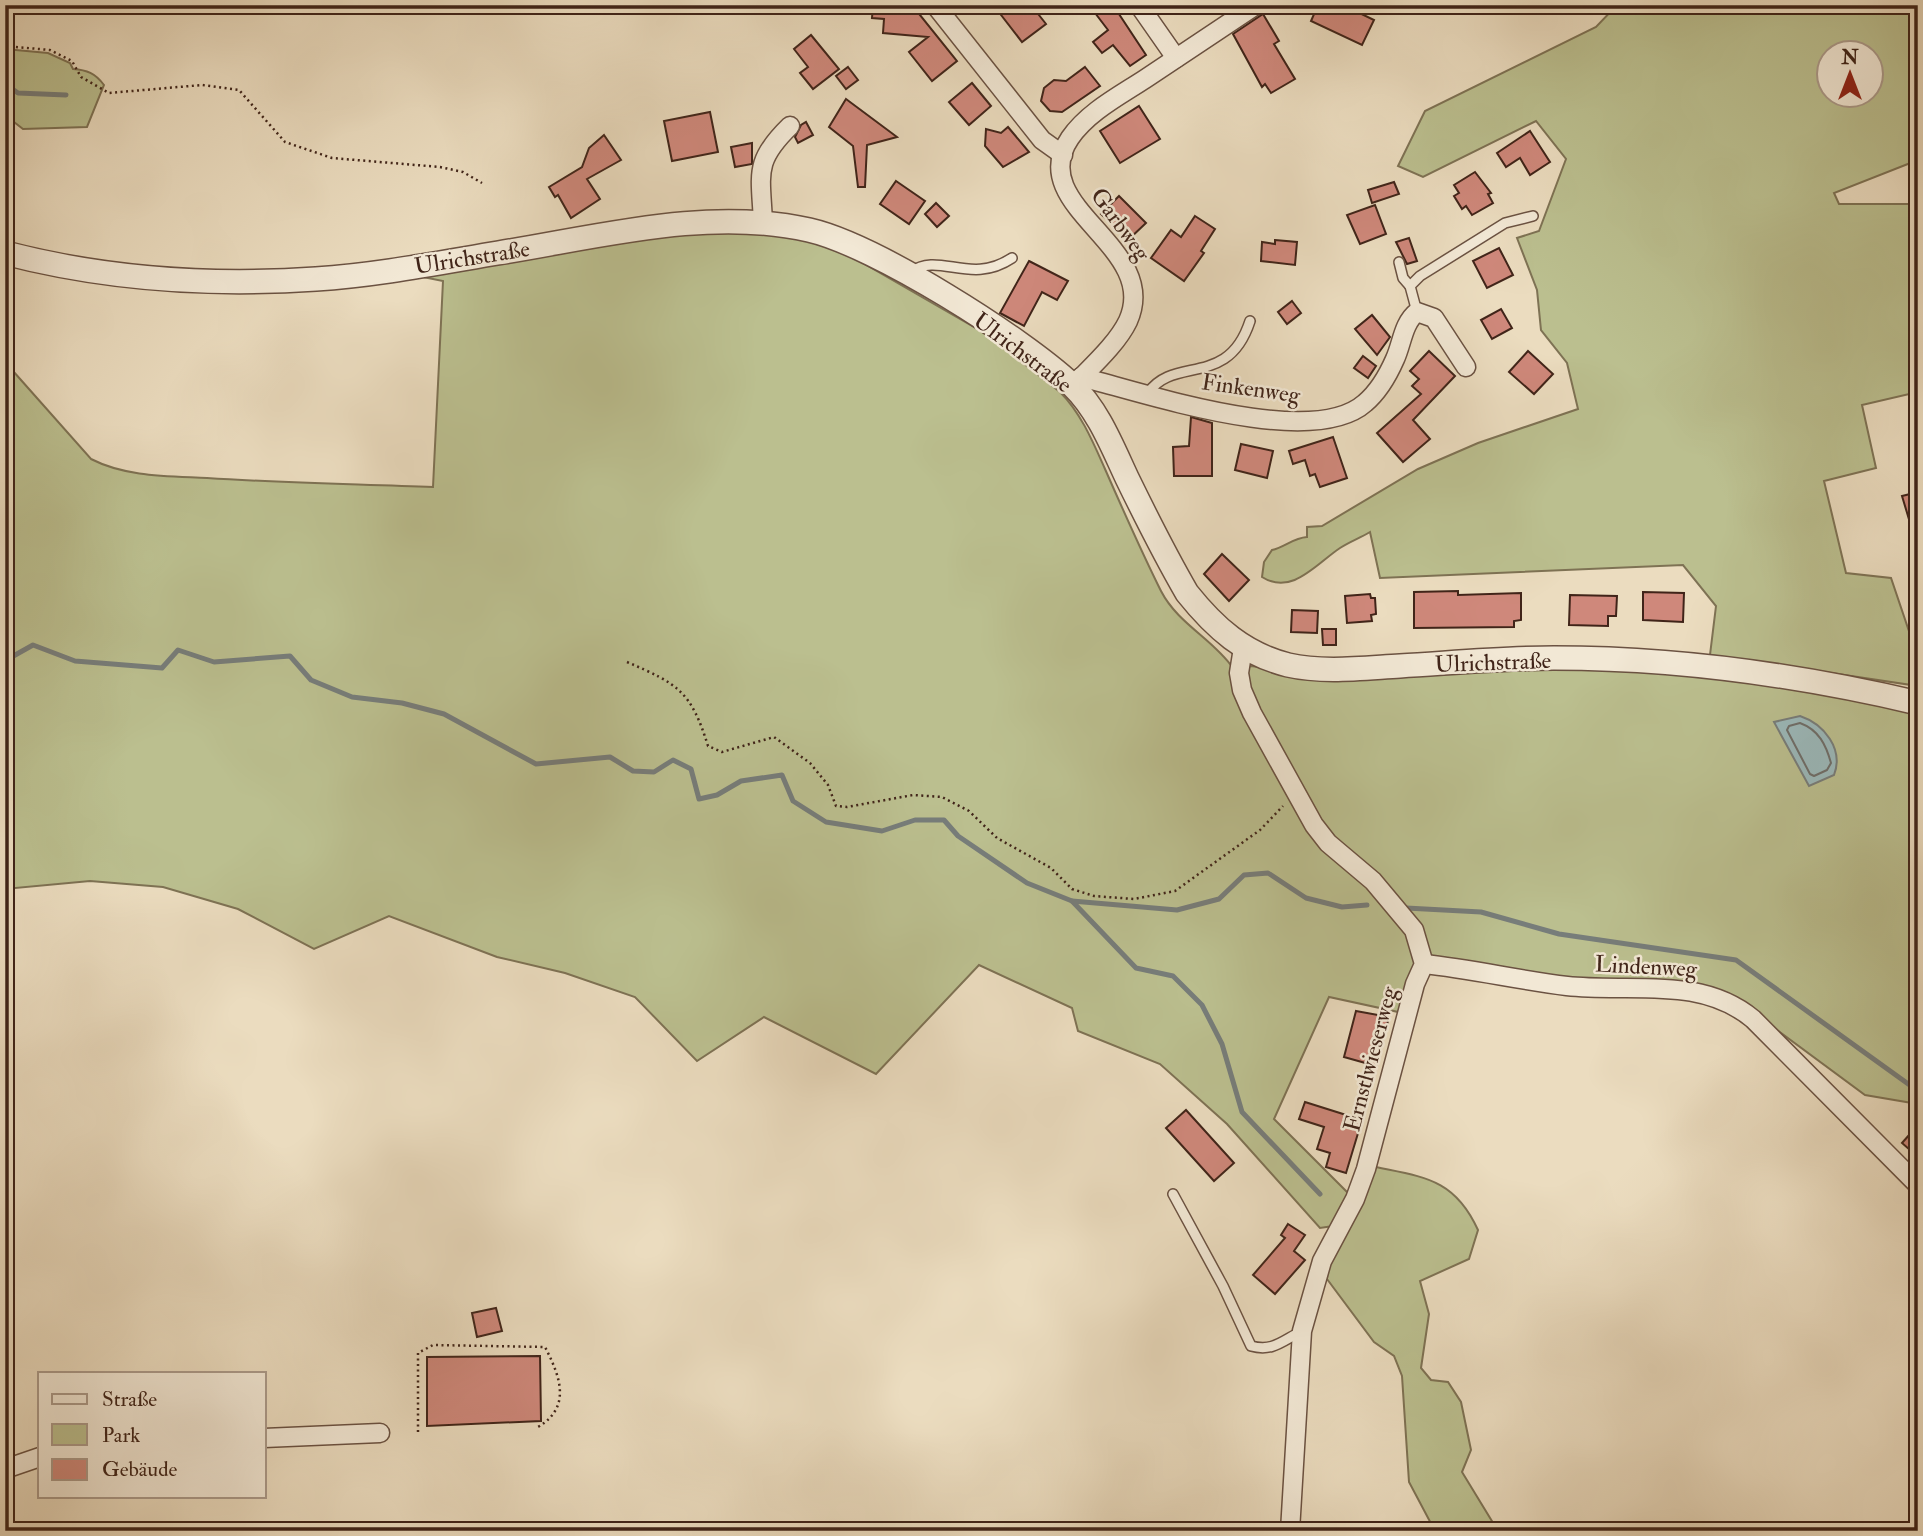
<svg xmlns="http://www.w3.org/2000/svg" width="1923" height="1536" font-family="'IM FELL Double Pica',serif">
<rect width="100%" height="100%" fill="#ebdcbf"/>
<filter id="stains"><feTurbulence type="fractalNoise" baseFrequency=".00286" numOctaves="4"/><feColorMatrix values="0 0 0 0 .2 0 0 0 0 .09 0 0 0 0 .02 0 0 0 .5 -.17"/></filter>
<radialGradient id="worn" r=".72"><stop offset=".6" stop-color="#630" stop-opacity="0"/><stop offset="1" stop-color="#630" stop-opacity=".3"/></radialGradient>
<!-- green -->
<g fill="#bbbf8f" stroke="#7e7254" stroke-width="2" fill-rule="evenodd">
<path d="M1617,5H1918V160L1834,193L1839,204H1918V392L1862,405L1876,468L1824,481L1846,573L1891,578L1912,640L1918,643V686L1710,655L1716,606L1683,565L1380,578L1370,532C1360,538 1349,542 1340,548C1316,564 1292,596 1262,577L1264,562L1272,550C1285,547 1293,538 1307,537V527L1322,526L1418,469L1478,443L1578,409L1567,363L1541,330L1537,290L1517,238L1539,231L1566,159L1536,121L1423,177L1398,166L1425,111L1596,27ZM1828,52H1870V94H1828Z"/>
<path d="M5,49L48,53L70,63L73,69C87,70 95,73 104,85L87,127L23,129L5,115Z"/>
<path d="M743,230L809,238L849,255L986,334L1060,392C1081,413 1093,442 1105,469C1123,510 1141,551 1161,591C1178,624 1213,639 1233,668L1246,669L1251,666L1314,674L1582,666L1766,683L1918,711V1104L1865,1095L1731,996L1512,974L1429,958L1403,1013L1329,997L1274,1119L1351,1196L1333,1226L1320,1228L1227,1124L1160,1064L1078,1031L1072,1008L979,965L876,1074L764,1017L697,1061L635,997L565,973L497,957L389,916L314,949L238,909L163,887L90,881L5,889V362L91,459C126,477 168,476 207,478C282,483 357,484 433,487L443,281L423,277L676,232Z"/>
<path d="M1371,1166C1422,1177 1454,1177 1478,1230L1469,1259L1420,1281L1429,1314L1421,1368L1431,1380L1448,1382L1461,1402L1471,1450L1462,1472L1498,1531H1435L1409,1482L1402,1376L1394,1356L1374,1342L1327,1279L1328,1266Z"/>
</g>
<!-- water -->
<path fill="#9bb9bb" stroke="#777d7a" stroke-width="2" d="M1800,716C1824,724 1844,749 1834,775L1809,786L1774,722Z"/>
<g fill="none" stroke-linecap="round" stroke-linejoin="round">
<!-- shore -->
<path stroke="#6e6e6a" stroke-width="2" d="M1800,723C1819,730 1826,745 1831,763L1827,770L1814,776L1810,774L1787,730L1789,726Z"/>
<!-- stream -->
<g stroke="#777d7a" stroke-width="5">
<polyline points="5,84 18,93 66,95"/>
<polyline points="5,677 8,659 33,645 75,661 162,668 178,650 214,662 290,656 311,680 352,697 402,703 444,714 536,764 610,757 633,771 654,772 673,760 691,769 699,799 717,795 741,781 782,775 793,801 826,822 882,831 915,820 944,820 958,836 1027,883 1072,901 1136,968 1173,976 1202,1005 1222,1044 1242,1112 1320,1194"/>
<polyline points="1072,901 1177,910 1219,899 1244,875 1268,873 1306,898 1342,907 1367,905"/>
<polyline points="1406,908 1481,912 1559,934 1736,960 1918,1091"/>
</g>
</g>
<!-- building -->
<g fill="#cf887b" stroke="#402419" stroke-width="2">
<polygon points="873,5 912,5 957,61 932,81 909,52 928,37 883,33 884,19 872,18"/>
<polygon points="1006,5 1031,5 1046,24 1022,42 998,11"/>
<polygon points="1089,5 1113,5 1146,55 1130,66 1113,45 1102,53 1093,42 1108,30"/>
<polygon points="1318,5 1343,5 1374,20 1362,45 1311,21"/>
<polygon points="1263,14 1279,41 1274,44 1295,79 1271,93 1265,84 1262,87 1233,34"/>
<polygon points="811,35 839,69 813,89 800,73 808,67 794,49"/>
<polygon points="848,67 858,80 846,89 836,76"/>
<polygon points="1085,67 1100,86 1062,112 1050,111 1041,101 1044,88 1054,80 1066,81"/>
<polygon points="972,83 991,106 969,125 949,102"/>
<polygon points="846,99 897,137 867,145 865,187 858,187 853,146 829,127"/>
<polygon points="1139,106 1160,139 1120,163 1100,131"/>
<polygon points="710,112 718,152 672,161 664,121"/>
<polygon points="806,122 813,135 798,143 795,137 801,125"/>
<polygon points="1008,127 1029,152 1003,167 985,146 986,129 1001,133"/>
<polygon points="1530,131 1550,162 1530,175 1520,158 1506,167 1497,153"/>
<polygon points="604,135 621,160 587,179 600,199 571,218 558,195 555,197 549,187 582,167 589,148"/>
<polygon points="752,143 752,164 735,167 731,147"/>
<polygon points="1475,172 1491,193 1488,194 1493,203 1472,215 1466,206 1462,209 1454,196 1459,193 1454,185"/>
<polygon points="896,181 925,201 909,224 880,204"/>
<polygon points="1394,182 1399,194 1372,203 1368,190"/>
<polygon points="1119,196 1146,223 1128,240 1101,214"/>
<polygon points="936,203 949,216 937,227 925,214"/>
<polygon points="1375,205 1386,234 1360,244 1347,215"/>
<polygon points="1195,216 1215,229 1201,251 1204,253 1184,281 1151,258 1171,230 1181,237"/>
<polygon points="1409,238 1417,261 1407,264 1396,242"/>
<polygon points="1275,240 1297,242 1295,265 1261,261 1262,242 1275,244"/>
<polygon points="1499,248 1513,275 1487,288 1473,261"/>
<polygon points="1029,261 1068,281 1057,300 1042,292 1024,326 1000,313"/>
<polygon points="1292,301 1301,313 1287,324 1278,312"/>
<polygon points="1501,309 1512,328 1492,339 1481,320"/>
<polygon points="1372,315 1390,337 1377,355 1355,329"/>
<polygon points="1429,351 1455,376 1413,420 1430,439 1403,462 1377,433 1421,394 1412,386 1419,379 1410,371"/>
<polygon points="1528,351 1553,374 1534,394 1509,372"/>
<polygon points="1363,356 1376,366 1368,378 1354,368"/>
<polygon points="1191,417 1212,423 1212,476 1174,476 1173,447 1189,446"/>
<polygon points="1333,437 1347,478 1320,487 1315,474 1310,476 1305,460 1293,464 1289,451"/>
<polygon points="1241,444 1273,451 1267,478 1235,470"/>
<polygon points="1918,492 1918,535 1914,536 1902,496"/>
<polygon points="1222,554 1249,580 1229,601 1204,574"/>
<polygon points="1458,591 1458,595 1521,593 1521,620 1514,621 1514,627 1414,628 1414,592"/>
<polygon points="1643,592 1684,593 1683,622 1643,620"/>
<polygon points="1370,594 1371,598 1375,598 1376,614 1371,615 1372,621 1347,623 1345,596"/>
<polygon points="1570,595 1617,596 1616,616 1608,616 1608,626 1569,625"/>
<polygon points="1292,610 1318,611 1317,633 1291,632"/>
<polygon points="1322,629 1336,629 1336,645 1323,645"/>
<polygon points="1356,1011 1389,1017 1376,1066 1344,1057"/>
<polygon points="1305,1102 1362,1120 1346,1173 1326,1167 1330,1153 1317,1149 1324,1127 1299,1119"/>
<polygon points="1186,1110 1234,1163 1214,1181 1166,1128"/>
<polygon points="1918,1125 1918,1157 1902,1143"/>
<polygon points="1288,1224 1305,1235 1294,1251 1305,1260 1275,1294 1253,1275 1285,1238 1281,1235"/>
<polygon points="496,1308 502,1331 477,1337 472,1313"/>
<polygon points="540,1356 541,1421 427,1426 427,1357"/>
</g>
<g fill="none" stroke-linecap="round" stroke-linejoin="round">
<!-- service casing -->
<g stroke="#6b5242" stroke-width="12">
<g id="service">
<polyline points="1399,262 1403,278 1410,286"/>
<path d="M911,272C939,251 970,286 1012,258"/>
<polyline points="1417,312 1410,286 1420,276 1505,223 1533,216"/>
<path d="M1148,393C1174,355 1228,389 1250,321"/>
<path d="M1173,1194L1223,1286L1251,1346C1273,1352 1282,1341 1302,1331"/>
</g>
</g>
<!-- minor casing -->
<g stroke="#6b5242" stroke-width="21">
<g id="minor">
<polyline points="935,5 1042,140 1063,155"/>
<polyline points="1139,5 1176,58"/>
<path d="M763,223C761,174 753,162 790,126"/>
<path d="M1081,377C1145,393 1312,450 1365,403C1378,392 1388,375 1395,359C1402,344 1403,323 1417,312L1434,318L1466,367"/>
<path d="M1073,386C1091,367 1117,344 1128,321C1162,246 1023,207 1070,138C1088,112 1119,96 1145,79C1182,54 1219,30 1256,5"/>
<polyline points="1243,648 1239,673 1242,690 1252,713 1314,825 1328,843 1373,881 1414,930 1424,964 1415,984 1366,1169 1355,1199 1322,1261 1302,1331 1290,1531"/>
<path d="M1424,964C1471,969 1519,980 1567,986C1630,993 1700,975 1753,1019L1918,1185"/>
<polyline points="264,1438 380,1433"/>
<polyline points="5,1469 40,1457"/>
</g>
</g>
<!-- tertiary casing -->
<g stroke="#6b5242" stroke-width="26">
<path id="tertiary" d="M5,253C105,279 213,286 316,279C377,275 438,263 498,253C599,237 708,207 809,230C875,245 1022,338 1072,385C1098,410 1112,446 1127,478C1146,517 1165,555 1187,593C1215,628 1244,654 1288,665C1323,673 1364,668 1400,666C1451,663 1503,658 1554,658C1676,658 1799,675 1918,703"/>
</g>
<!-- path -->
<g stroke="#402419" stroke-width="2.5" stroke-dasharray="2 3.5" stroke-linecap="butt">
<polyline points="5,46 50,50 72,61 81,77 109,93 202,85 239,90 285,142 332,158 440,167 463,172 482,183"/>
<path d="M627,662C678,684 691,691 708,746L722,752L774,737L810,763L828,785L836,806L847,807L913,795L942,797L969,811L997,838L1051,868L1072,889L1094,896L1134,899L1175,891L1260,830L1283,806"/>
<path d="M418,1432V1353L433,1345L545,1347C560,1376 572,1407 538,1427"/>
</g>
<!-- service -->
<use href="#service" stroke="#f2e8d5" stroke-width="9"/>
<!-- minor -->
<use href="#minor" stroke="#f2e8d5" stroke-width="18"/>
<!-- tertiary -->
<use href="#tertiary" stroke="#f2e8d5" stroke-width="23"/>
</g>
<g text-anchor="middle" stroke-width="5" stroke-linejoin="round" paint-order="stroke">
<!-- street labels -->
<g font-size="23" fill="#402419" stroke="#f2e8d5">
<text transform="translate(1121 224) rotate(54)" y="8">Garbweg</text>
<text transform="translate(472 257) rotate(-9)" y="8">Ulrichstraße</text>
<text transform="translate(1023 352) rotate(37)" y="8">Ulrichstraße</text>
<text transform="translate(1251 388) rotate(8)" y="8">Finkenweg</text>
<text transform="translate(1493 662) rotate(-2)" y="8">Ulrichstraße</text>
<text transform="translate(1646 966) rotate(3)" y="8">Lindenweg</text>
<text transform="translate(1370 1059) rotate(-75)" y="8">Ernstlwieserweg</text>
</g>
</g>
<!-- margin -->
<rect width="1923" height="1536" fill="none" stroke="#ebdcbf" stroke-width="28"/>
<rect x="7" y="7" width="1909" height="1522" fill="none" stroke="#402419" stroke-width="3.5"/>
<rect x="14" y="14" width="1895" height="1508" fill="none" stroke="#402419" stroke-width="2"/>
<!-- legend -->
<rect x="38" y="1372" width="228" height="126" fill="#f2e8d5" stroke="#ab9a8a" stroke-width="2"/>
<rect x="52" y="1394" width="35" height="10" fill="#f2e8d5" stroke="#ab9a8a" stroke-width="2"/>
<text x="102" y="1406" font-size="21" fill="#402419">Straße</text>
<rect x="52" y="1424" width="35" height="21" fill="#bbbf8f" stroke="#ab9a8a" stroke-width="2"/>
<text x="102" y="1442" font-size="21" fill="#402419">Park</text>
<rect x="52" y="1459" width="35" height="21" fill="#cf887b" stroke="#ab9a8a" stroke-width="2"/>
<text x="102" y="1476" font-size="21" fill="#402419">Gebäude</text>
<!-- north arrow -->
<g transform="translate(1850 74)"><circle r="33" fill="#f2e8d5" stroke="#ab9a8a" stroke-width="2"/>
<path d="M0-5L12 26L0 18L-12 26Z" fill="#8f2418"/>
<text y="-10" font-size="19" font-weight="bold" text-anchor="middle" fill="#402419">N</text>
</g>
<rect width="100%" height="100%" filter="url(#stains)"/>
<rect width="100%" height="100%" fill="url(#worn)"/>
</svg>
